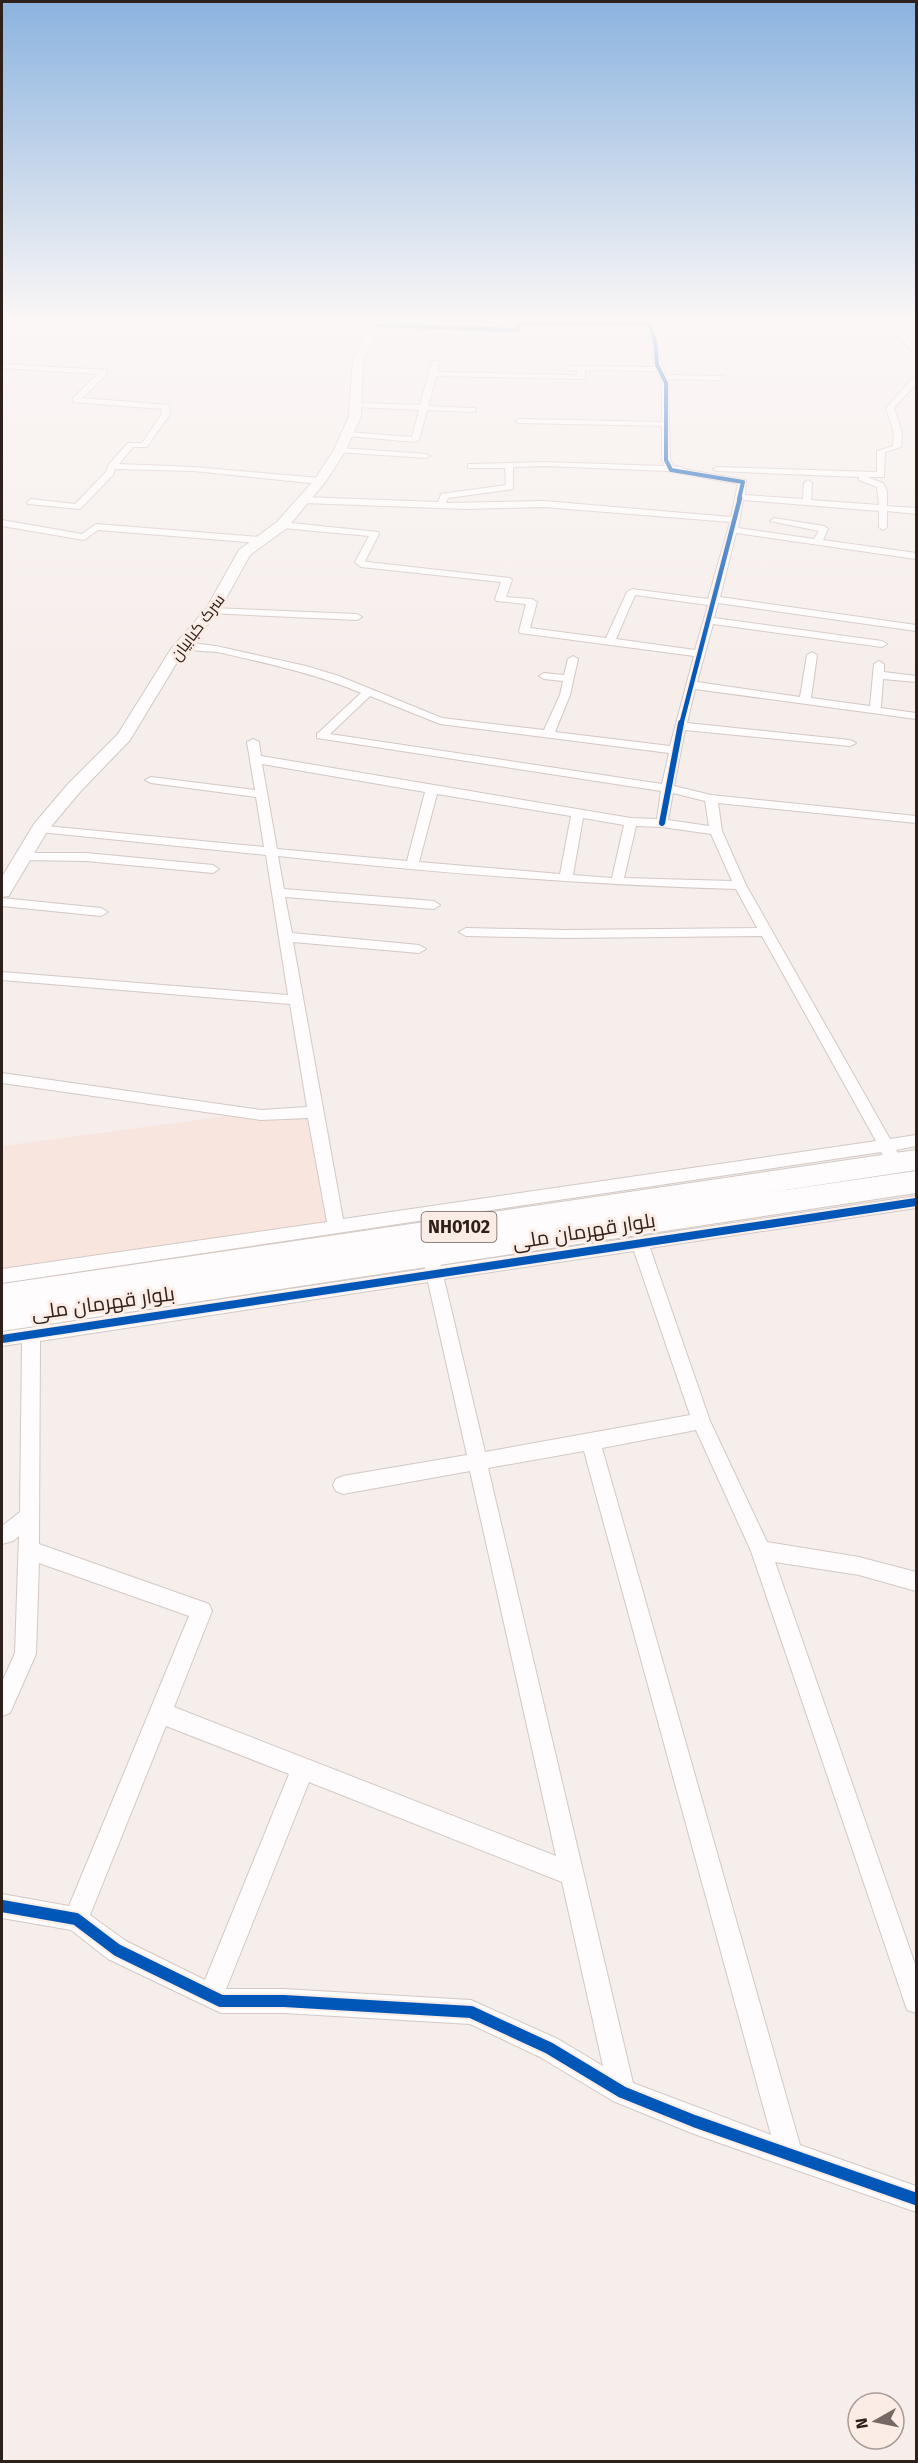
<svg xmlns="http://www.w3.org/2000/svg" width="918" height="2463" font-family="'Fira Sans',Cairo,sans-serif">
<rect width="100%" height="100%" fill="#f6eeeb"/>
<!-- built -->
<polygon fill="#f8e5de" points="235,1115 307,1117 326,1222 2,1268 2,1146"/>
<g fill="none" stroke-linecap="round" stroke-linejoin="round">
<!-- street casing -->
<g stroke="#d3c8c4" stroke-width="2">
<g id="street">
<path d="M518,323H651C659,340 657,358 666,375L723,376L720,380L668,379L670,460L673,466L682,467L683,469L746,480L745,495L803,499L804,483L808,480L812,483L811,500L879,505L877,487L859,480V477L717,471L713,469L717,467L877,472V451L893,446L894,433L886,408L913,378H916V384L894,408L902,433L901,447L885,452L884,477H867L883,483L887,491V506L916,508V514L887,511V527L883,530L879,527V511L743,500L738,528L814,539L819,531L770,521L774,518L824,526L828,529L823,540L916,553V559L736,533L720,597L916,625V631L718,603L714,618L882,641L887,644L882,647L713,624L697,682L800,697L807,655L812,652L817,655L811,698L870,706L874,664L879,661L884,664V672L916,676V682L883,679L881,708L916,713V719L695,689L687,723L850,740L856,743L850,746L685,730L674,786L711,795L916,816V823L718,803L722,831L746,885L890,1139L916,1135V1146L896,1150L899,1155L897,1159H885L881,1152L2,1283V1269L327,1222L308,1118L261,1120L2,1083V1073L261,1110L307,1107L290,1004L2,980V972L288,995L266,855L40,832L34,828L36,825L264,847L256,797L151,783L145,780L151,777L255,790L247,742L253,739L259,742L261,756L631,818L657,819L661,791L317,738V734L361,693C316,674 270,664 222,653C209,650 187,653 177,645L182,642L216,646L306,666L339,676L442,718L544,730L560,695L563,681L544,679L539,676L544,673L564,675L568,659L573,656L578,659L570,695L555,732L670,746L694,656L520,633L519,631L526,604L497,601L495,599L501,582L361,567L355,562L369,536L282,528L278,525L282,522L378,532L379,534L365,561L367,562L510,578L512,580L506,597L532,599L537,602L530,628L606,638L627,592L632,589L708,599L730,522L544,507L466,509L304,503L300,500L304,497L438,502L441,494L506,485L505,468H468V464H471L544,462L665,466L662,460V426L519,423L515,421L519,419L662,422V383L656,371L585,370V377L581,379L436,376L428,406L472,408H475V412L427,410L419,440L415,442L348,436L344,434L348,432L412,437L419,410L356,407L352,405L356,403L420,405L432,362L436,360L440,362L437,372L577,375V370H567V366L654,367L652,341L646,326H522L517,332L376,327L373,325L376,323L515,328ZM544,466L668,471L738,484L731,517L544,501L446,503L448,498L513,489V467ZM635,595L708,605L695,650L616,639ZM370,696L440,724L669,753L662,784L330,734ZM262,764L425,792L407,861L277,849ZM673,793L705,801L709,826L668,820ZM437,794L571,816L560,874L419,862ZM583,818L624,825L612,878L573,875ZM636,826L662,827L711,834L732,881L624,878ZM278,856C430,872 583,885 736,889L757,928L566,930L466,928L459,932L466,936L566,938L762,936L876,1141L343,1219L293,942L419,953L426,949L419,945L292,933L285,897L434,909L440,905L434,901L284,889Z"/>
<polygon points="897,323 903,323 907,328 905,336 916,349 916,355 898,336 901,328"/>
<polygon points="2,364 107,370 107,374 82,398 169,405 170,414 147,447 133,447 119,464 194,467 320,478 324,481 320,484 194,471 115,469 113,475 80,509 28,504 27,502 31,499 75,504 106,472 109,464 128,443 142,443 162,414 162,409 73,402 73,398 98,374 2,368"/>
<polygon points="340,448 426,454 430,456 426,458 337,452 336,450"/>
<polygon points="2,520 82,534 96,524 259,537 264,540 259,543 98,530 84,540 2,526"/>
<polygon points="212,608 357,614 362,617 357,620 209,613 207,611"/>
<polygon points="23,853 86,853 213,865 219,869 213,873 86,861 19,860 17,857 19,854"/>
<polygon points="2,898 101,908 108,912 101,916 2,906"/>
<path d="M916,1196V1208L650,1248L710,1421L767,1542L859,1557L916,1572V1591L859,1575L775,1562L916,1967V2013L907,2010L904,2001L751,1551L696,1430L602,1448L800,2145L916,2186V2212L694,2134L613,2101L540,2057L470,2024L284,2013H221L108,1959L71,1930L2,1918V1894L69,1906L189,1616L39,1563L36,1654L10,1713L2,1716V1682L15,1653L19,1536L13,1541L2,1544V1526L20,1512L22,1343L2,1346V1332L425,1269L424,1263L426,1258L432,1256L438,1258L441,1266ZM634,1251L690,1415L485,1452L444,1279ZM428,1282L467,1455L343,1476L336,1479L333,1485L336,1491L343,1494L470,1471L556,1856L174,1707L212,1611L209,1604L39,1544L40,1341ZM584,1451L771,2135L633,2083L488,1468ZM166,1726L289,1774L205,1980L126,1941L90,1915ZM309,1782L562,1882L603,2066L558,2039L471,2000L284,1989H226Z"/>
</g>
</g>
<!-- secondary casing -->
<g stroke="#d3c8c4" stroke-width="2">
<polygon id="secondary" points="372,323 382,323 363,360 361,416 346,450 326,481 287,528 250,555 219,611 182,654 130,740 80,792 48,830 11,892 9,896 2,897 2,877 34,824 68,784 118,734 171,649 206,609 239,550 277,522 315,479 334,450 349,416 353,360"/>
</g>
<!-- highway casing -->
<g stroke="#d3c8c4" stroke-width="2">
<polygon id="highway" points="916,1150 916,1170 739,1197 916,1171 916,1193 2,1331 2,1284"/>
</g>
<!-- street -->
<use href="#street" fill="#fefcfc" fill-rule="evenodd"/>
<!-- secondary -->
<use href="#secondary" fill="#fefcfc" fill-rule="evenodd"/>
<!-- highway -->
<use href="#highway" fill="#fefcfc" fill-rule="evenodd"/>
<!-- cycleway-far4 casing -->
<g stroke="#fbece6" stroke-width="5">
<polyline id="cycleway-far4" points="376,325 517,330 520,324 649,324 655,341 657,365 666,383 666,460 671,470 743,482 739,499"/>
</g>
<!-- cycleway-far3 casing -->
<g stroke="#fbece6" stroke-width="7">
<polyline id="cycleway-far3" points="681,725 740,498"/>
</g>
<!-- cycleway-far2 casing -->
<g stroke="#fbece6" stroke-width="9">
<polyline id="cycleway-far2" points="662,823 681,723"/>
</g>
<!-- cycleway-far1 casing -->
<g stroke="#fbece6" stroke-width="11">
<polyline id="cycleway-far1" points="2,1339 916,1202"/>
</g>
<!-- cycleway casing -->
<g stroke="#fbece6" stroke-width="16">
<polyline id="cycleway" points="2,1906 76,1919 117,1950 221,2001 284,2001 471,2012 549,2048 622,2092 694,2121 916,2199"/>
</g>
<!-- cycleway-far4 -->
<use href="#cycleway-far4" stroke="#0057b8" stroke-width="4"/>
<!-- cycleway-far3 -->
<use href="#cycleway-far3" stroke="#0057b8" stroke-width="4.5"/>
<!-- cycleway-far2 -->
<use href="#cycleway-far2" stroke="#0057b8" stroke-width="6"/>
<!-- cycleway-far1 -->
<use href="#cycleway-far1" stroke="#0057b8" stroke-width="8"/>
<!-- cycleway -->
<use href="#cycleway" stroke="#0057b8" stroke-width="12"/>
</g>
<!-- sky -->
<linearGradient id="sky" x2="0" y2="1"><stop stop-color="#8bb3df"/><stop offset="0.48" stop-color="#fbf7f6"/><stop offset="1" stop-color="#fbf7f6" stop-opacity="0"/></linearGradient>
<rect width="918" height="667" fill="url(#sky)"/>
<g text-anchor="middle" stroke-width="6" stroke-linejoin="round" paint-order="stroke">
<!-- far-street labels -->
<g font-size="16" fill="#2e211b" stroke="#fbece6">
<text transform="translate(197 627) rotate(-53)" y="6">سرک کبابیان</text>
</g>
<!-- shield labels -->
<rect fill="#fbece6" stroke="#6c5e58" stroke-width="1.5" x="421.5" y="1212" width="75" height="30" rx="4.5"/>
<g font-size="18" font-weight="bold" fill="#2e211b">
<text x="459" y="1233">NH0102</text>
</g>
<!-- street labels -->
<g font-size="20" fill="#2e211b" stroke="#fbece6">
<text transform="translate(584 1231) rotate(-9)" y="7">بلوار قهرمان ملی</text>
<text transform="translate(103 1303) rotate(-8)" y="7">بلوار قهرمان ملی</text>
</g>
</g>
<!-- border -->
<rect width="918" height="2463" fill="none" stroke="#2e211b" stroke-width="6"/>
<!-- north arrow -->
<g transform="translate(876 2421) rotate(261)"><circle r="28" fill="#fbece6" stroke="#a99b95" stroke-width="1.5"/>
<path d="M0-4.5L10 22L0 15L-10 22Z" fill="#746964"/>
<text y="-9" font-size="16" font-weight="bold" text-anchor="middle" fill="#2e211b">N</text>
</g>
</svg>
